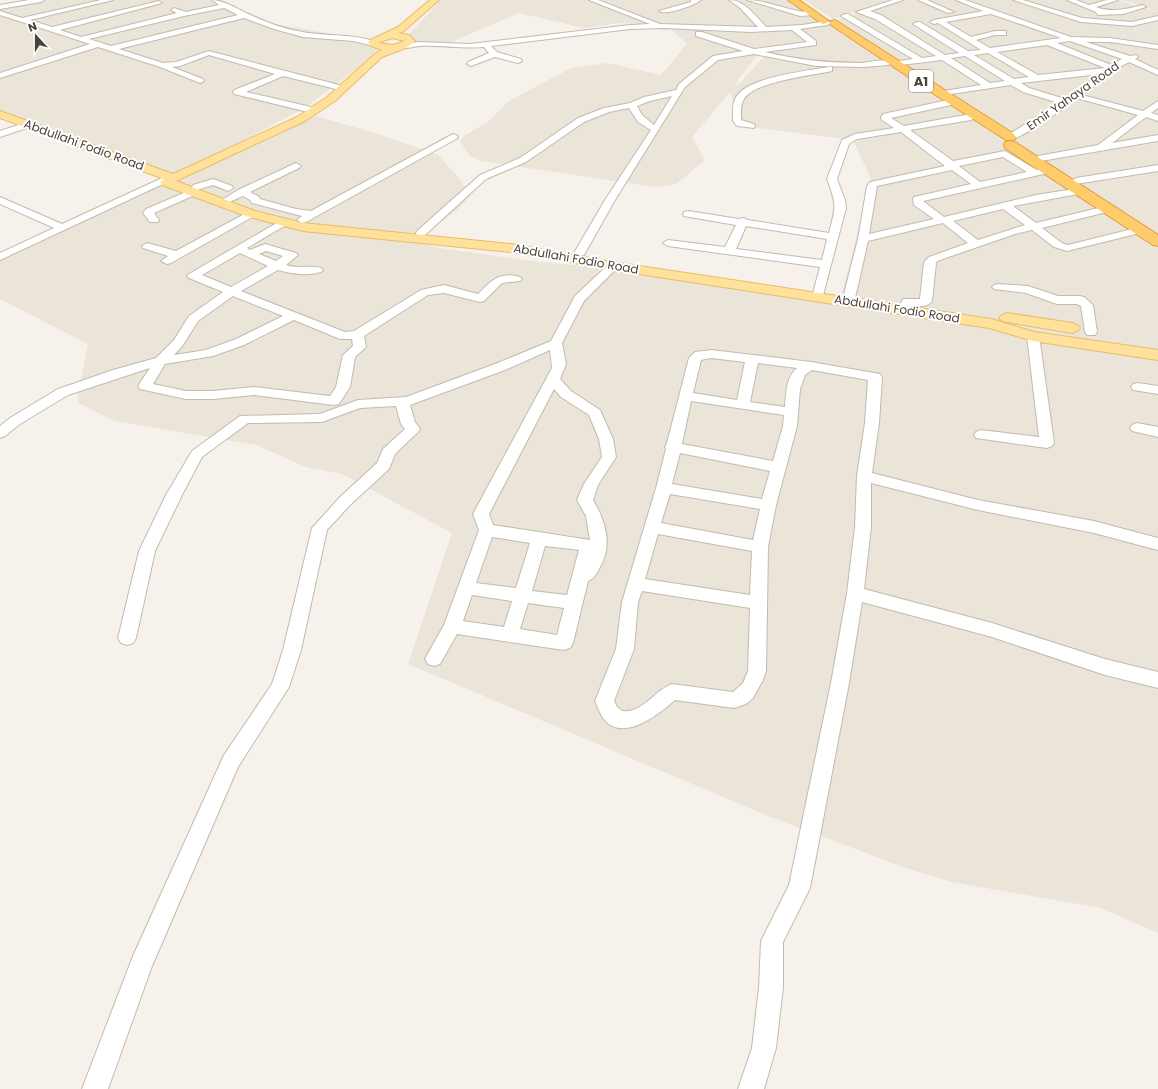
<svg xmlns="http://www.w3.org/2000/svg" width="1158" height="1089" font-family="Poppins,sans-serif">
<rect width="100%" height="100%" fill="#f6f2eb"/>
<!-- residential -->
<g fill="#eae4d9">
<polygon points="35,0 217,0 225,6 276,24 354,38 376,49 369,59 306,107 217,155 171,177 0,111 0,6"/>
<polygon points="441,0 796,0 831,21 894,64 876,66 819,65 761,51 737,81 736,86 741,82 766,54 821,67 880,67 897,65 832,21 902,0 1117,0 1158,12 1158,933 1101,908 951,882 903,867 768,816 408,664 452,533 342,474 306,467 256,445 114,421 77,402 88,344 0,299 0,256 138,191 243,151 279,132 316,116 381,135 438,155 460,179 470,196 457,210 437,225 398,239 440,248 530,261 684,275 837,303 842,293 871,179 853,140 742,126 730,92 692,137 705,160 676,184 655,187 481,161 470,156 460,141 464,136 489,121 509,101 571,68 607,63 661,75 687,44 667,25 618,23 584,28 519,13 449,43 401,43"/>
<polygon points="804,0 890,0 833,19"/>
<polygon points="1121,0 1158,0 1158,12 1148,8"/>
</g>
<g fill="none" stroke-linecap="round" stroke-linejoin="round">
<!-- minor casing -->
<g stroke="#c2baad" stroke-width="2">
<g id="minor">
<polygon points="29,0 44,0 41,2 0,9 0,5"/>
<path d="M101,0H113L30,20L52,27L159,1L162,3L60,30L81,37L177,13L171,10L174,8L186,12L219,5L212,0C225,0 238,10 251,15C267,23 285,29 303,32C321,36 366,34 378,44L374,46L353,41L303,37L274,29L244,18L119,49L163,63L176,62L209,51L339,85L340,87L339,89H336L283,76L246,92L311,107L312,109L308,112L234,94L233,92L234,90L275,74L209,55L180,66L172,67L203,79L204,81L200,83L160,67L98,47L0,78V73L90,44L0,15V11L22,18ZM224,8L238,15L111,46L89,39L184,16Z"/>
<path d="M589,0H598L660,24L758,27L739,7L729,0C744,0 756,16 766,27L802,25L827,21L831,23L827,25L800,29L816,41V45L765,52C797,60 829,63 862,63C870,62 886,58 892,63L888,65L864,67L816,66L754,54L718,60L685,87L615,200L584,255H576L574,253L605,200L651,130L638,122L629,108L609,112L584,122L526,162L486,179L425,235H417L416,233L417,231L480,175L520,158L578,118L604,108L630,103L644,97L676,90L679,84L713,56L743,51L696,36V32H702L754,49L807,42L792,30L751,32L665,28L630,29L491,46L497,52L521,59L522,61L518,63L495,57L471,66L467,64L468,62L489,53L484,47C462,49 441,45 419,46C412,47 403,50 398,46L402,44L419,42L470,44L630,25L650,24ZM672,96L654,125L642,115L637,106L650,101Z"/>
<path d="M691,0H701C695,5 666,16 659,11L691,2Z"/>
<path d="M747,0C765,0 781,8 799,11C805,13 812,9 817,13L813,15L800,16Z"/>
<path d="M893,0H903L870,11L881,15L945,55L959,53L913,24L917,22H920L968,51L981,50L938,23L934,24L930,22L934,20L983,11L956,0H965L1071,37L1110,38L1158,45V49L1110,42H1086L1130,56L1137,55L1138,57L1135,59L1158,70V75L1129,62L1118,68L1082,95L1143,111L1158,101V108L1151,113L1158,115V121L1146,117L1112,143L1158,135V141L1041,161L1038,160L1036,158L1038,156L1098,145L1138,115L1077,98C1067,106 1019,142 1008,139L1006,137L1008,135L1059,103L1023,92L1011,85L938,96L937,94L938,92L981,85L942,60L893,66V62L913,59L841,16L845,14H848L922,58L936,56L875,19L856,12ZM991,14L1061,38L990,48L976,40L995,35H1006V31H995L971,37L946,22ZM1070,41L1122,59L1111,65L1057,43ZM1047,45L1105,68L1038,75L997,52ZM988,53L1029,77L1014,79L974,55ZM965,56L1005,81L990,83L951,58ZM1100,74L1065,99L1029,88L1021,83Z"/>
<polygon points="918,0 927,0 954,12 948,13"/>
<polygon points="1013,0 1023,0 1082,18 1132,22 1158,16 1158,20 1132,26 1081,22"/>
<path d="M1067,0H1076L1089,5L1107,0H1118L1096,7C1112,13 1127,9 1143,5L1146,7L1123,14L1099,15L1097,14L1096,12Z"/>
<path d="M829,67H832V71C813,75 753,82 744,99C740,105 741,114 741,120L754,124L755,126L754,128L737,126L733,121C733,114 732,106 735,99C744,77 807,71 829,67Z"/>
<path d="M948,100L951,101L952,103L951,105L891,118L904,126L971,114L974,115L975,117L971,120L910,130L953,161L1005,151L1037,170L1048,167L1053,170L1048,173L923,201L944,217L1036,195L1080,188L1084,189L1085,191L1084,193L1013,206L1036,223L1107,206L1111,207L1112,209L1111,211L1042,228L1062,243L1068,245L1140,227L1145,230L1144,232L1067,251L1054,247L1032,230L1015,234L937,261L936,263L932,301C927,308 919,306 911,306L909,310H901L899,307L903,299H920L924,262L929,257L968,243L943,223L868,241L855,298L853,301H845L843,298L858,239L867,186L870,182L945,166L901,132L857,139L849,144L837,179L845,200L846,208L823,295H815L813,293L820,267L668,246L663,243L668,240L725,247L736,225L684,216L683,214L684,212L688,211L739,219L743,218L748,220L829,233C836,206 837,206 827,179L842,140L855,134L894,128L882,120L881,118L883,114ZM1003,157L1027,172L980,182L959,166ZM952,170L971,184L914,197L913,199L914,205L934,219L869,234L877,186ZM1003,209L1025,225L978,240L953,221ZM746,226L827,239L822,260L736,249Z"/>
<polygon points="24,123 27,124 28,126 27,128 0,137 0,131"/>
<polygon points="453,134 456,135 458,137 456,139 306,222 302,223 297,220 302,216 252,203 250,200 243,196 227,203 222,200 238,190 296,163 301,166 299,168 250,192 258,196 260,199 296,209 311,211"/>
<polygon points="1158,165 1158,171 1076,184 1071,181 1076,178"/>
<polygon points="162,178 165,179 167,181 165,183 0,260 0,253 54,228 0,204 0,197 62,224"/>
<polygon points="213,179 232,186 233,188 228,191 213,185 197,190 198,192 197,194 154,213 159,220 158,222 150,222 143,213 146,209 193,189 192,187 193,185"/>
<polygon points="250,211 255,214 254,216 171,263 167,264 161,261 168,256 143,248 142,246 147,243 176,251"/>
<path d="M282,220L287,223L286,225L247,248L250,250L265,244L296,253L298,255L286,265C297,269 309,265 321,268L323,270L321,272C307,276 292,274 278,270L241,291L345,332L354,331L421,290L444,285L478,294C491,281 499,271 520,277L522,279L520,281L502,283L484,301L480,302L444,293L428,295L364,336L366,347L355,357L350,387L339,404L334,405L254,395L213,399H186L140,389L138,386L150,368L68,395L20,424L5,436L0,438V426L10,418L58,389L113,370L156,358L174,340L189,316L223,292L189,278L187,276L189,274ZM266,251L283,256L276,261L259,254ZM240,253L268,266L231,287L202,275ZM233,296L283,316L236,339L206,350L174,355L183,345L198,321ZM294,320L340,339H352L353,346L343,355L336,387L330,396L254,387L213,391H186L153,384L165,364L213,356L244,345Z"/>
<path d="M613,263L617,264L619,266L584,301L562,343L566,364L560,379L571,391L600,410L613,439L616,457L598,485L593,500C605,520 613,545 600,567C597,573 594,579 588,581L573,643L570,648L564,650L457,634L440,664L434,666L428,664L425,659L444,625L479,530L473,514L552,368L550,350L505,370L410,405L415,422L420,429L418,432L395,454L389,469L350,505L327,530L301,650L289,687L238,767L152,966L108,1089H82L133,956L224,755L272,684L283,650L312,528L340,497L377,463L383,449L405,429L401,424L396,406L360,408L322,422L248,423L202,457L182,495L155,551L136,638L133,643L127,645L121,643L118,638L139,551L166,495L192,451L240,416L320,414L358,400L406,397L495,364L551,341L575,296L609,264ZM554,389L561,397L589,415L599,439L602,457L584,484L577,500L586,516L590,540L493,525L489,514ZM492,537L530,543L516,588L476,583ZM545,546L579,550L567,595L532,591ZM472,595L512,601L504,627L463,621ZM528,603L564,608L557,635L520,629Z"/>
<polygon points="998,284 1028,286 1058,296 1080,296 1084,297 1093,305 1097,332 1095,335 1087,335 1085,332 1081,306 1077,304 1057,304 1026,293 994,289 992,287 994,285"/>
<polygon points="1033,332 1037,333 1039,336 1054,443 1052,446 1047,448 976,438 974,435 976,432 981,430 1039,437 1027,336 1029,333"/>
<path d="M711,350L811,362L880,374L882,377L879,423L872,473L978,500L1094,521L1158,538V550L1094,533L978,510L871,483V527L864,589L992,623L1105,659L1158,672V688L1105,675L992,637L862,602L849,683L810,888L783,942V987L776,1048L764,1089H738L752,1048L759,987L761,941L789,885L831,683L847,593L855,527L857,476L865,423L868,380L812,370L805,375L800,389L797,426L776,505L768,547L766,671L763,680L753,698L746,704L734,708L675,700C659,714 622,744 603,718C600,713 597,706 595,701L616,649L622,602L656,488L666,449L665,447L667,443L689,358L695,352ZM711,358L745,362L737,400L693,393L701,360ZM758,363L797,368C786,377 786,394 785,407L750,402ZM691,401L784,415L783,426L773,461L682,444ZM680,453L770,471L762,499L672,484ZM670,494L760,509L753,540L661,523ZM658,534L752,551L750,595L645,579ZM642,591L750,608L748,671L743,683L733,692L672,684C655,690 642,714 622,711L617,707L614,701L634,649L638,602Z"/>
<polygon points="1138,383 1158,386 1158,394 1133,390 1131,387 1133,384"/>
<polygon points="1137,423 1158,427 1158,437 1132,431 1130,428 1132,425"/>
</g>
</g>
<!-- major casing -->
<g stroke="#e6be69" stroke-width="2">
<g id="major">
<path d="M430,0H439L404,31L399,33L409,35L415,41L406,48L382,57L335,101L305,121L176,181L255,211L303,223L511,244L613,262L991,319L1034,332L1158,350V360L1033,341L989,328L613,270L511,252L303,231L246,216L162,185L160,182L164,179L0,118V111L173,174L297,117L327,97L376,53L382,50L371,46L368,42L370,40L398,27ZM392,38L405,41L393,45L378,43Z"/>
<polygon points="1007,313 1072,323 1077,325 1080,328 1077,331 1072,333 1002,321 999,318 1002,315"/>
</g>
</g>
<!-- highway casing -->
<g stroke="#e1a03b" stroke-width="2">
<g id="highway">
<polygon points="788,0 799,0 829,21 824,24 821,23"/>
<polygon points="835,20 1014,134 1016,137 1014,140 1006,140 937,96 831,25 830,23 831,21"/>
<polygon points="1010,141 1015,142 1158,235 1158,246 1153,245 1005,148 1004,145 1005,142"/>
</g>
</g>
<!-- minor -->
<use href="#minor" fill="#fff" fill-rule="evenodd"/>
<!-- major -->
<use href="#major" fill="#ffe19b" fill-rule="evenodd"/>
<!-- highway -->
<use href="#highway" fill="#ffcc6d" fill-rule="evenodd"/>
</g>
<g text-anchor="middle" stroke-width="4" stroke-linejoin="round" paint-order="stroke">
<!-- far-street labels -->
<g font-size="12" fill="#4b4339" stroke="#fff">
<text transform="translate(1073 96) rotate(-35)" y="4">Emir Yahaya Road</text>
<text transform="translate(84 145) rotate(20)" y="4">Abdullahi Fodio Road</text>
<text transform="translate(576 259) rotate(10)" y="4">Abdullahi Fodio Road</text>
<text transform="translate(897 309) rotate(9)" y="4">Abdullahi Fodio Road</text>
</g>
<!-- shield labels -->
<rect fill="#fff" stroke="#817b74" stroke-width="1" x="909" y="70" width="24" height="22" rx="3"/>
<g font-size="13" font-weight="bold" fill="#4b4339">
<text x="921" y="86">A1</text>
</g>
</g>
<!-- north arrow -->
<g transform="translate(36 36) rotate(339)" stroke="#ffffff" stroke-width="3" paint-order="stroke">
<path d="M0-3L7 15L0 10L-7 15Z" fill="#4b4339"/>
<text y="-6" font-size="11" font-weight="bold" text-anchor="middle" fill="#4b4339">N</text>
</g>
</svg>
